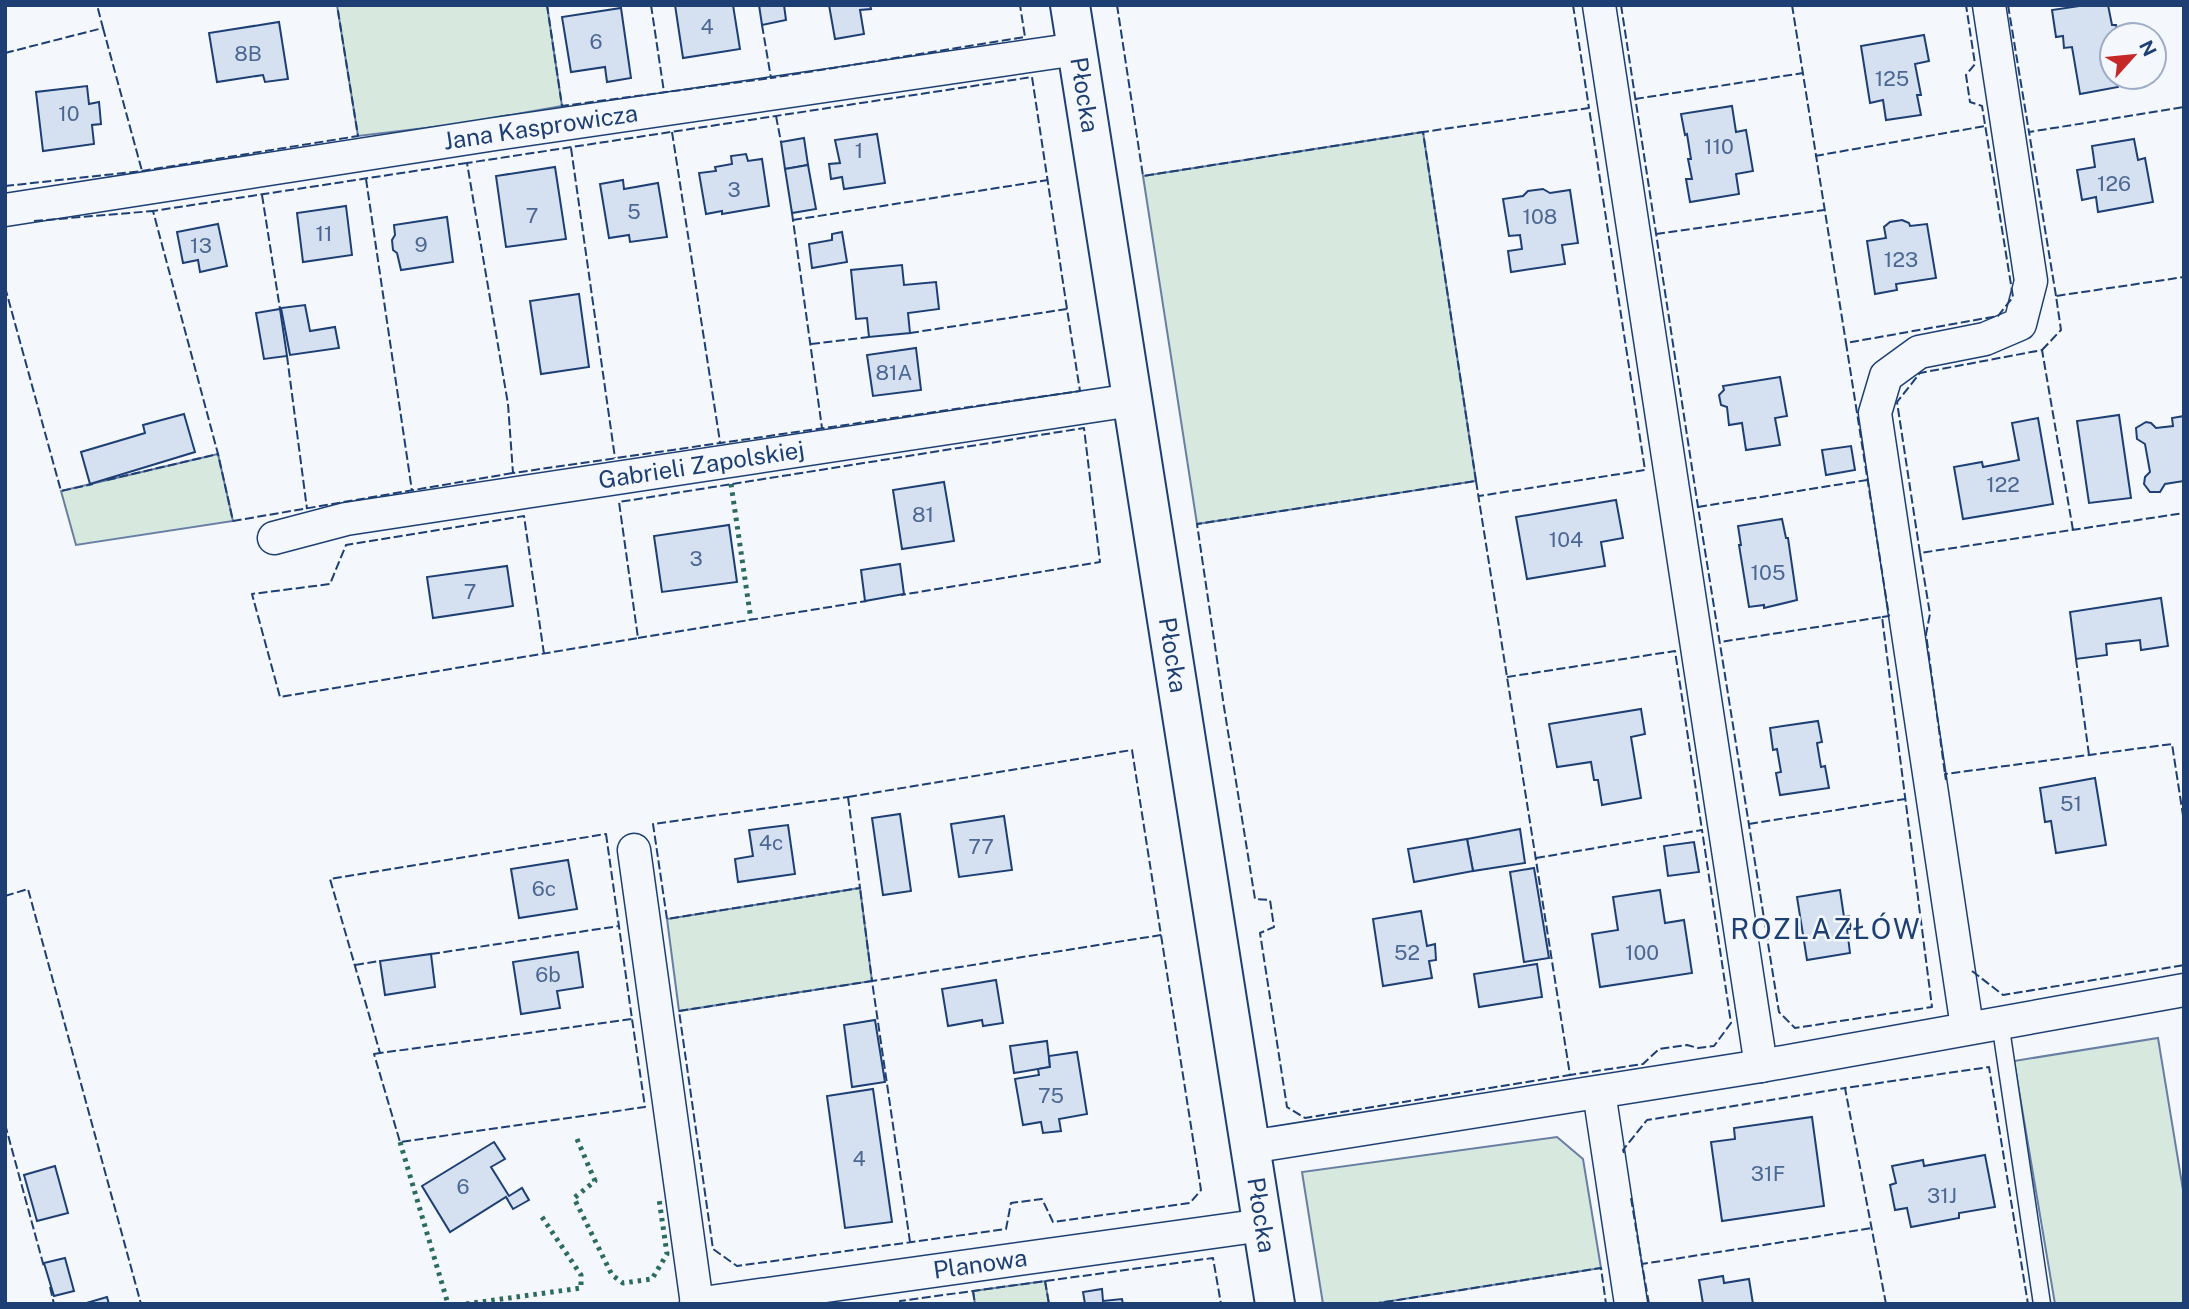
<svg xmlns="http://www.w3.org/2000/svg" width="2189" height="1309" font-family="'Public Sans',sans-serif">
<rect width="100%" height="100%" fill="#f4f7fb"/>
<!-- green -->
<g fill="#d7e8df" stroke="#687fa3" stroke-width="2">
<polygon points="337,5 547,5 562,106 459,124 358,136"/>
<polygon points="1423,132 1476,481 1197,524 1143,176"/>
<polygon points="218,454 233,521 76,545 61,491"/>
<polygon points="860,888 872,981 679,1011 667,919"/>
<polygon points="2158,1038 2184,1196 2184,1304 2055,1304 2014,1061"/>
<polygon points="1557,1137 1583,1159 1601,1268 1372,1304 1323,1304 1302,1172"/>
<polygon points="1045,1281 1049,1304 975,1304 973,1291"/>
</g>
<!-- building -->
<g fill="#d5e0f0" stroke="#1d3f73" stroke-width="2">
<polygon points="675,5 733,5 740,49 683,58"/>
<polygon points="759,5 784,5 786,20 762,25"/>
<polygon points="829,5 870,5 871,9 860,10 864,34 835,39"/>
<polygon points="2086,5 2108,5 2112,25 2116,25 2118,35 2112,35 2112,77 2117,77 2118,87 2080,94 2072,47 2064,48 2063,36 2056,37 2052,10"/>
<polygon points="621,8 631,78 607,82 605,67 571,72 562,17"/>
<polygon points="279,22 288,79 265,82 263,75 217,82 209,33"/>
<polygon points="1924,35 1929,61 1915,64 1921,95 1917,95 1921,115 1886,120 1883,100 1870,103 1861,46"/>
<polygon points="87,86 89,104 99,102 101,124 92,125 94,144 43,151 36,92"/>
<polygon points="1732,106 1736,132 1746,130 1753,171 1736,174 1739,194 1690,202 1686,179 1692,179 1688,159 1691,159 1687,134 1685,135 1681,114"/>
<polygon points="877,134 885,183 844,189 842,177 831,179 829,164 840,163 835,140"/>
<polygon points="804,138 808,165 785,169 781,142"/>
<polygon points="2134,139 2138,160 2145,158 2153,202 2098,212 2096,197 2082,200 2077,170 2095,167 2092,146"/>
<polygon points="746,154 748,161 762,159 769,206 722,214 722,211 706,214 699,173 716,171 715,167 732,164 731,156"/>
<polygon points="808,165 816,209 792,213 785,169"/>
<polygon points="555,167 566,239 506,247 496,176"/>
<polygon points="623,180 624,189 658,183 667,237 630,242 629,235 609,238 600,184"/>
<polygon points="1543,189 1550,193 1570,190 1578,243 1562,245 1565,264 1511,272 1508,251 1522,249 1520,235 1509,236 1503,199 1523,196 1528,191"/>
<polygon points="346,206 352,255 303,262 297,213"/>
<polygon points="447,217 453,262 401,270 397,253 393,250 392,240 395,235 394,225"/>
<polygon points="1902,220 1909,223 1910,226 1927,224 1936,278 1896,284 1897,290 1875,294 1867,241 1886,238 1884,227 1890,222"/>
<polygon points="218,224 227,266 200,272 198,260 183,263 177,232"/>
<polygon points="842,232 847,262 812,268 809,244 832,240 832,234"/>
<polygon points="902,265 904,285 936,282 939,309 908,313 910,333 869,337 867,318 856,319 851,270"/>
<polygon points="579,294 589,367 541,374 530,301"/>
<polygon points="305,305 310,331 335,327 339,348 290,355 281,308"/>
<polygon points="280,309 287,356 264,359 256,313"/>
<polygon points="916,348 921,390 873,396 867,355"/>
<polygon points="1780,377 1787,416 1775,418 1780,445 1746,450 1742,423 1729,425 1727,407 1721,405 1719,395 1724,390 1723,386"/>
<polygon points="184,414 195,452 90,484 81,452 145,433 143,425"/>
<polygon points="2119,415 2131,498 2089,503 2077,421"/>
<polygon points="2184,416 2184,481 2165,484 2160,492 2150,492 2144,484 2145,477 2150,472 2145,444 2137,439 2136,428 2146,422 2151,423 2156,428 2173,426 2172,418"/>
<polygon points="2038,418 2053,504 1963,519 1954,467 1982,462 1983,467 2019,460 2012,423"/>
<polygon points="1851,446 1855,470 1826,475 1822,450"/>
<polygon points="944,482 954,541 902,549 893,490"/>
<polygon points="1616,500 1623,538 1601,542 1605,566 1527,579 1516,517"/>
<polygon points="1782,519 1786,538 1788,538 1797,600 1764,608 1764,605 1749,607 1739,545 1741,545 1738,526"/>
<polygon points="729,525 737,582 662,592 654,536"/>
<polygon points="900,564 904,594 865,601 861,570"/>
<polygon points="507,566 513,606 433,618 427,577"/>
<polygon points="2161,598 2168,646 2141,650 2140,640 2106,644 2107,655 2076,659 2070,612"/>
<polygon points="1641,709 1645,734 1631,737 1641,798 1602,805 1598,780 1594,780 1591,762 1557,767 1549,724"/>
<polygon points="1818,721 1822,742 1817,743 1821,767 1825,766 1829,788 1780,795 1776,773 1781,772 1777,749 1773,750 1770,728"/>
<polygon points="2095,778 2106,845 2056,853 2051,821 2045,822 2040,788"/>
<polygon points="900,814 911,891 883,895 872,818"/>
<polygon points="1004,816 1012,870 959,877 951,824"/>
<polygon points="788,825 795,874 738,882 735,859 753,856 749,830"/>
<polygon points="1520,829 1525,863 1473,871 1467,839"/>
<polygon points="1467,839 1473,871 1414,882 1408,849"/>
<polygon points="1694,842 1699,872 1668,876 1664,846"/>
<polygon points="568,860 577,909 519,918 511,869"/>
<polygon points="1534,868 1549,958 1524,962 1510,872"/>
<polygon points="1660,890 1665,923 1684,920 1692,973 1600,987 1592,934 1618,930 1613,897"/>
<polygon points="1840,890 1844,917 1849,916 1851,929 1847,929 1850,953 1807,960 1797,897"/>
<polygon points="1421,911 1427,946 1435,944 1436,960 1429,961 1432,978 1383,986 1373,919"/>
<polygon points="578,952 583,987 557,991 560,1008 521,1014 513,962"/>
<polygon points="431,954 435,987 385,995 380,961"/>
<polygon points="1537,964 1542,997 1479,1007 1474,974"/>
<polygon points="996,980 1003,1023 983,1026 982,1020 948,1026 942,989"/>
<polygon points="875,1020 885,1082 852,1087 844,1025"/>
<polygon points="1047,1041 1050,1067 1014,1073 1010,1046"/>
<polygon points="1077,1052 1087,1114 1059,1119 1061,1131 1043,1133 1041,1122 1023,1125 1015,1079 1039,1075 1038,1069 1050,1067 1049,1056"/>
<polygon points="873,1089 892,1222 845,1228 827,1096"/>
<polygon points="1812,1117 1824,1206 1722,1221 1711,1142 1735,1139 1734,1128"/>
<polygon points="494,1142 505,1159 491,1167 509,1196 522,1188 529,1200 513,1209 506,1197 450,1232 422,1186"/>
<polygon points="1985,1155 1995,1207 1959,1213 1959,1218 1911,1227 1907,1208 1895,1210 1890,1185 1896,1183 1892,1166 1923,1160 1924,1166"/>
<polygon points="55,1166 68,1213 37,1221 24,1175"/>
<polygon points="65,1258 74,1291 54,1296 44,1263"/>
<polygon points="1723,1276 1724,1283 1749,1279 1753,1304 1703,1304 1699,1280"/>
<polygon points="1102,1289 1103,1301 1122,1299 1123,1304 1085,1304 1083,1292"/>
<polygon points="107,1297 109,1304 83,1304"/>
</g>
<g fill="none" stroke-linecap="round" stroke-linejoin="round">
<!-- service casing -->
<g stroke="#1d3f73" stroke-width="19">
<polyline id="service" points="2000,1022 2042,1304"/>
</g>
<!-- minor casing -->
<g stroke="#1d3f73" stroke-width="35">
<g id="minor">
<polyline points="1599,5 1761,1066"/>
<path id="s1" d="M5,210L495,134L1077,49"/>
<path id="s2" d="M274,538L346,519L1132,400"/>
<polyline points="634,850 697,1304"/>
<polyline points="1967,1027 1875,413 1886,376 1919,352 1985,339 2020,324 2031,281 1989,5"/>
<polyline points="1599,1092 1631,1304"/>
<polyline points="1250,1147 1761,1066 2184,990"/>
<path id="s3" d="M696,1304L1263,1225"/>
</g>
</g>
<!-- tertiary casing -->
<g stroke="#1d3f73" stroke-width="42">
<g id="tertiary">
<path id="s4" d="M1070,5L1275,1304"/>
</g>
</g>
<!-- service -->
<use href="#service" stroke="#f4f7fb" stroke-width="16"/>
<!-- minor -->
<use href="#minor" stroke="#f4f7fb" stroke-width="32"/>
<!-- tertiary -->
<use href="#tertiary" stroke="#f4f7fb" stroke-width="38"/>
<!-- hedge -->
<g stroke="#2c6c60" stroke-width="5" stroke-dasharray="3.5 5" stroke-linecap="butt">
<polyline points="731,484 751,620"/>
<polyline points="577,1139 595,1181 574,1198 612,1275 623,1283 652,1279 667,1254 659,1199"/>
<polyline points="400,1142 448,1304"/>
<polyline points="466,1304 581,1288 581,1275 542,1217"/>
</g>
<!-- fence -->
<g stroke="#1d3f73" stroke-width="2" stroke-dasharray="9 3.5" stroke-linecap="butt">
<polyline points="547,5 562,106 771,78"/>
<polyline points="651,5 664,92"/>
<polyline points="1117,5 1143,176 1423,132"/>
<polyline points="1573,5 1589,108"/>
<polyline points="1621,5 1698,507 1779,1012 1795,1028 1932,1007 1882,617 1720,642"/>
<polyline points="1792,5 1846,343"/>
<polyline points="2008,5 2029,132"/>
<polyline points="762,25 771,78 1025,37 1020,5"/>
<polyline points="103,28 142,171"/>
<polyline points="5,53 103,28 97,5"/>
<polyline points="1635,99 1803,73"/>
<polyline points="776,116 781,142"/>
<polyline points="672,132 720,442"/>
<polyline points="571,148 615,458"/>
<polyline points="1815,156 1985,126"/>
<polyline points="467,163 153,211 218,454 233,521 513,473"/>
<polyline points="366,179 412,491"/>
<polyline points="5,186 142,171 358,136 337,5"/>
<polyline points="262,195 280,309"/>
<polyline points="792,213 822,428"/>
<polyline points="793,220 1048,180"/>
<polyline points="34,221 153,211"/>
<polyline points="1656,234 1824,210"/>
<polyline points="5,287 61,491 93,484"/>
<polyline points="2056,296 2029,132 2184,107"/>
<polyline points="910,333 1067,309 1080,391 513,473 508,404 467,163 1032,77 1067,309"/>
<polyline points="811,344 869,337"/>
<polyline points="2042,350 2061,330 2056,296 2184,277"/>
<polyline points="287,356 307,509"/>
<polyline points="107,480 218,454"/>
<polygon points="1476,481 1570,1075 1305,1118 1287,1107 1260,933 1274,927 1270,900 1255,899 1224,707 1197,524"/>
<polyline points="1476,481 1423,132 1589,108 1645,470 1479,496"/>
<polyline points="1698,507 1867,480"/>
<polyline points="2073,530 2042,350 1920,373 1897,402 1920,553 2184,513"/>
<polyline points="1920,553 1930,614 1926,634 1945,774"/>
<polyline points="1882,617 1889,616 1846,343 1998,316 2013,297 1982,106 1970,102 1966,75 1975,64 1966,5"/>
<polyline points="638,638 867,601"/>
<polyline points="544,654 524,516 346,545 330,584 252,594 280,697 638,638 619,502 1084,428 1100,562 901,595"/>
<polyline points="2076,659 2089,755"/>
<polyline points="1507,677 1675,651 1702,830"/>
<polyline points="1946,780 1945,774 2172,744 2184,822"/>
<polyline points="848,797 1132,750 1161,935 872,981 860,888"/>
<polygon points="848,797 860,888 667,919 653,824"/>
<polyline points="1749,824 1905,799"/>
<polygon points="606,834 632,1019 380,1053 330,879"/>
<polyline points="1536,858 1702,830 1731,1023 1714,1046 1698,1048 1687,1045 1659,1049 1643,1064 1570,1075"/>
<polyline points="5,896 28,889 141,1304"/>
<polyline points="431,954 619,926"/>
<polyline points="355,965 380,961"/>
<polyline points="1972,971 2003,995 2184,965"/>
<polyline points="380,1053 374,1054 400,1142 645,1107 632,1019"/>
<polyline points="5,1124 44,1267"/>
<polyline points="1624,1153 1623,1150 1647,1120 1845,1088"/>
<polyline points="1631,1198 1642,1264"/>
<polyline points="910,1242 872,981 679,1011 713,1249 737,1266 1006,1229 1011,1203 1042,1199 1053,1222 1190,1203 1201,1190 1161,935"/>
<polyline points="1045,1281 1049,1304"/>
<polyline points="50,1287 54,1304"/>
<polyline points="973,1291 975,1304"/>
<polyline points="900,1304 900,1301 1213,1258 1221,1304"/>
<polyline points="1372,1304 1601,1268 1606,1304"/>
<polyline points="1649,1304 1642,1264 1872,1228"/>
<polyline points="1886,1304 1845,1088 1989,1067 2028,1304"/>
</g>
</g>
<g text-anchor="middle" stroke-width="5" stroke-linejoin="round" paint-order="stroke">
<!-- number labels -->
<g font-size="21" fill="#4b6792">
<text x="707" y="34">4</text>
<text x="596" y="49">6</text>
<text x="248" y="61">8B</text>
<text x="1892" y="86">125</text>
<text x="69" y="121">10</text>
<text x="1719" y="154">110</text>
<text x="859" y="158">1</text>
<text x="2114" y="191">126</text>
<text x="734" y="197">3</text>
<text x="634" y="219">5</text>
<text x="532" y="223">7</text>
<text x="1540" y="224">108</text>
<text x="324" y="241">11</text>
<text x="421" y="252">9</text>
<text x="201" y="253">13</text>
<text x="1901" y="267">123</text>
<text x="894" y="380">81A</text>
<text x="2003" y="492">122</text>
<text x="923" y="522">81</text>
<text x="1566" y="547">104</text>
<text x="696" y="566">3</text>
<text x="1768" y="580">105</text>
<text x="470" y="599">7</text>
<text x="2071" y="811">51</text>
<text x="771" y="850">4c</text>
<text x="981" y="854">77</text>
<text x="544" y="896">6c</text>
<text x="1407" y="960">52</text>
<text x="1642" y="960">100</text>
<text x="548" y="982">6b</text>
<text x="1051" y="1103">75</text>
<text x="859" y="1166">4</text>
<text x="1768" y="1181">31F</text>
<text x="463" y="1194">6</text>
<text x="1942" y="1203">31J</text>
</g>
<!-- street labels -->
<g font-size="24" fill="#1d3f73" stroke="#f4f7fb">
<text dy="8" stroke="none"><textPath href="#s4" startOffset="91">Płocka</textPath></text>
<text dy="8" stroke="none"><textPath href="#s1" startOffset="542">Jana Kasprowicza</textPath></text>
<text dy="8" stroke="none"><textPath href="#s2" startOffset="434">Gabrieli Zapolskiej</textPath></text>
<text dy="8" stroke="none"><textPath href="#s4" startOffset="658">Płocka</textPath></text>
<text dy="8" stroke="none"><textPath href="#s4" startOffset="1225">Płocka</textPath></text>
<text dy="8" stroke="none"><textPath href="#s3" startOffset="287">Planowa</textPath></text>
</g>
<!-- quarter labels -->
<g font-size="28" letter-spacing="2" fill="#1d3f73" stroke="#f4f7fb">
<text x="1826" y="939">ROZLAZŁÓW</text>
</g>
</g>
<!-- border -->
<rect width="2189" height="1309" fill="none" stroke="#1d3f73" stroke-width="14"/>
<!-- north arrow -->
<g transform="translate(2133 56) rotate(63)"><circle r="33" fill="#f4f7fb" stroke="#9eadc5" stroke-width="2"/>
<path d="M0-5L12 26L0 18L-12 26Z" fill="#c62828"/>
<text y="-10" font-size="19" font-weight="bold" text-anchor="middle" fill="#1d3f73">N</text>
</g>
</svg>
